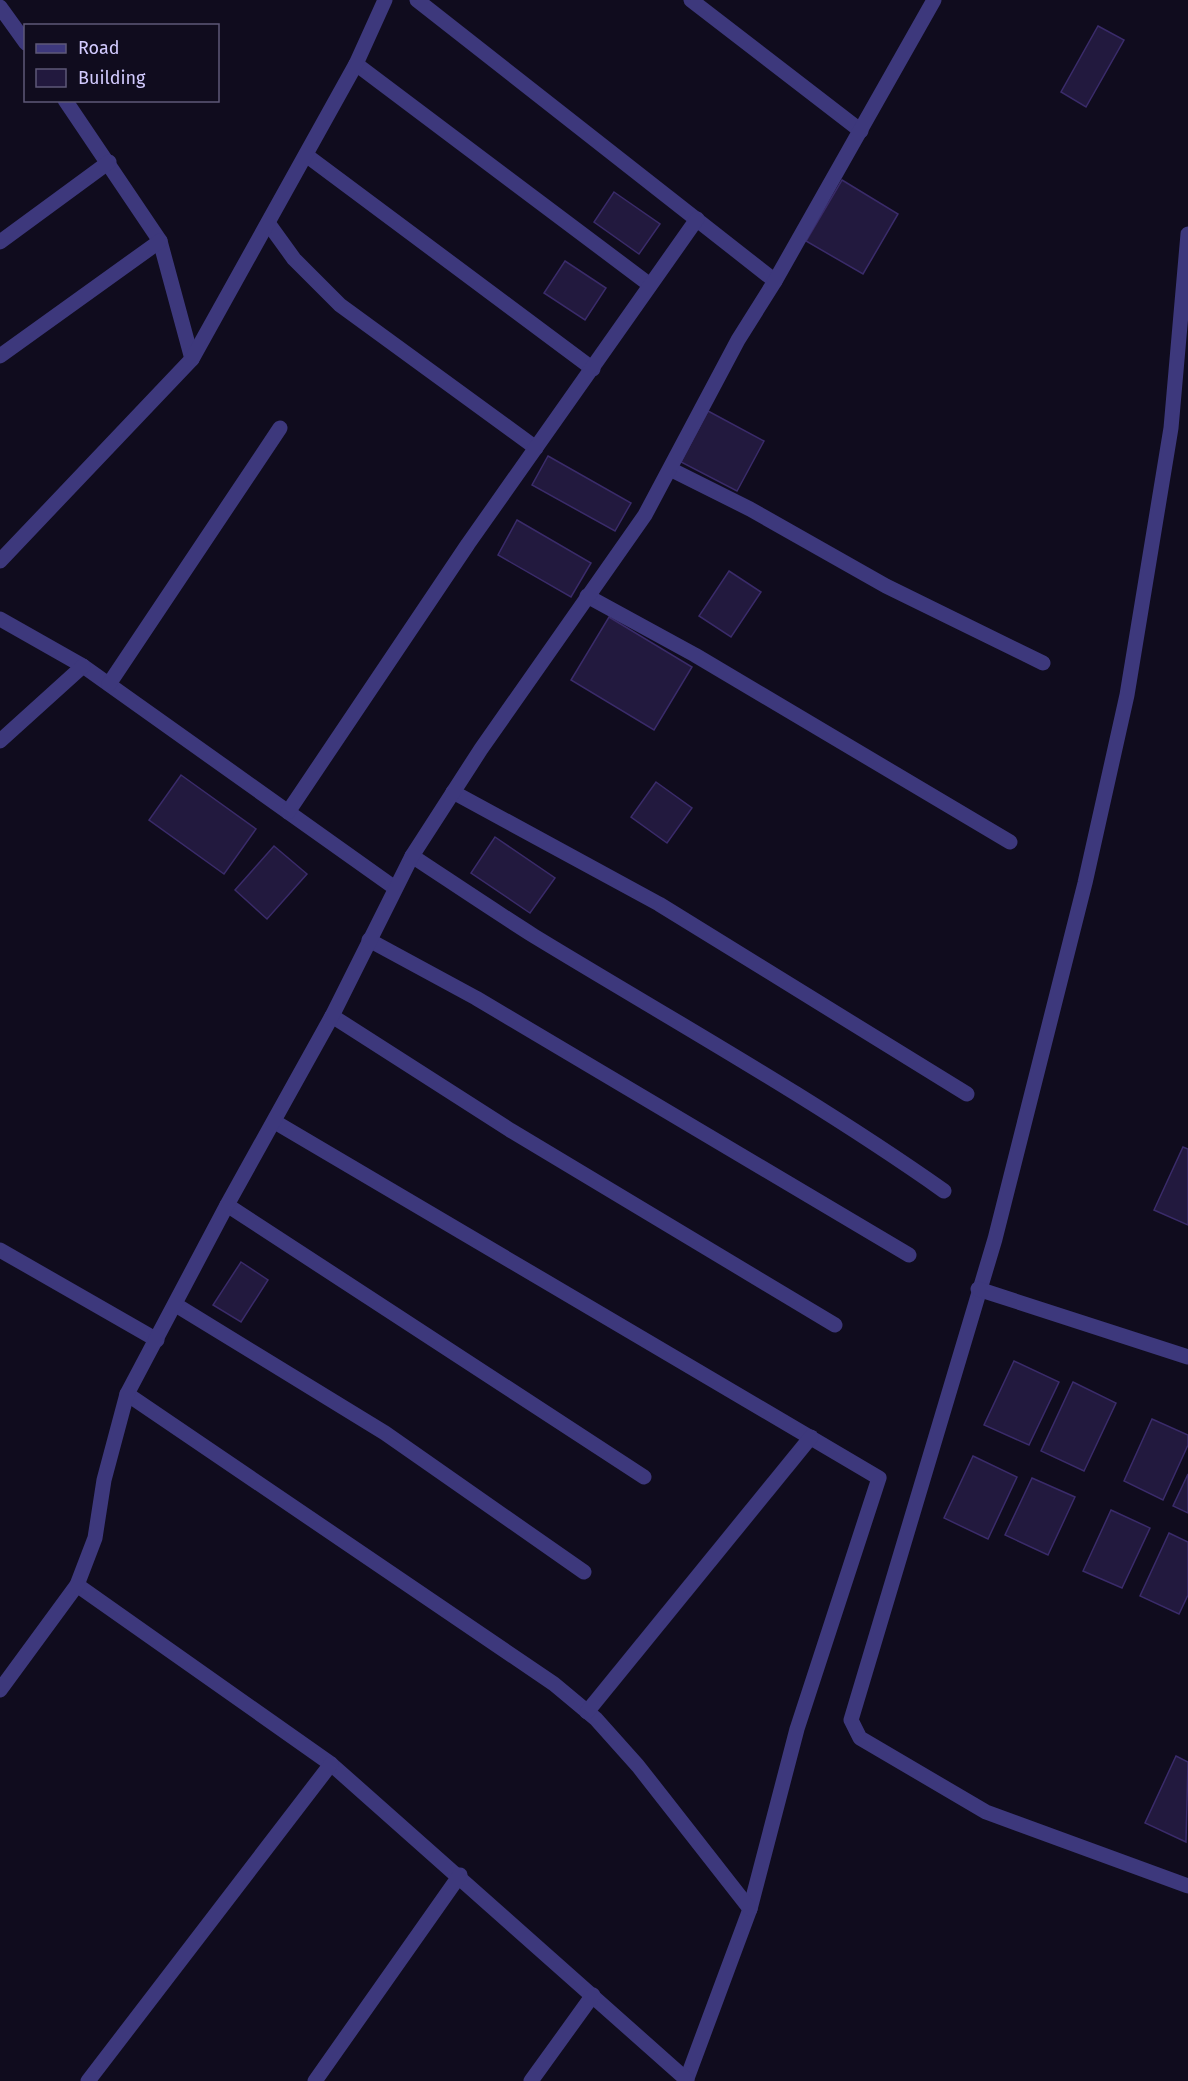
<svg xmlns="http://www.w3.org/2000/svg" width="1188" height="2081" font-family="'Fira Sans',sans-serif">
<rect width="100%" height="100%" fill="#100c1e"/>
<!-- building -->
<g fill="#22193e" stroke="#3a2b6a" stroke-width="1.5">
<polygon points="1098,26 1124,40 1086,107 1061,92"/>
<polygon points="842,180 898,214 863,274 806,241"/>
<polygon points="614,192 660,224 639,254 594,222"/>
<polygon points="565,261 606,288 585,320 544,293"/>
<polygon points="708,411 764,441 737,491 681,462"/>
<polygon points="548,456 631,503 615,531 532,485"/>
<polygon points="517,520 591,563 571,597 498,555"/>
<polygon points="729,571 761,592 731,637 699,616"/>
<polygon points="609,617 692,667 654,730 571,680"/>
<polygon points="181,775 256,829 224,874 149,820"/>
<polygon points="656,782 692,808 667,843 631,817"/>
<polygon points="495,837 555,878 530,913 471,873"/>
<polygon points="274,846 307,874 267,919 235,890"/>
<polygon points="1183,1147 1188,1149 1188,1225 1154,1210"/>
<polygon points="241,1262 268,1280 241,1322 213,1305"/>
<polygon points="1014,1361 1059,1382 1029,1445 984,1425"/>
<polygon points="1073,1382 1116,1403 1084,1471 1041,1451"/>
<polygon points="1152,1419 1188,1435 1188,1445 1163,1500 1124,1481"/>
<polygon points="973,1456 1017,1477 988,1539 944,1518"/>
<polygon points="1188,1474 1188,1513 1173,1506"/>
<polygon points="1032,1478 1075,1497 1048,1555 1005,1535"/>
<polygon points="1111,1510 1150,1528 1122,1588 1083,1571"/>
<polygon points="1169,1533 1188,1542 1188,1595 1179,1614 1140,1596"/>
<polygon points="1176,1756 1188,1762 1186,1842 1145,1823"/>
</g>
<g fill="none" stroke-linecap="round" stroke-linejoin="round">
<!-- lane -->
<g stroke="#3d387c" stroke-width="15">
<polyline points="1188,234 1171,428 1127,695 1085,883 995,1239 851,1720 860,1738 986,1812 1188,1886"/>
<polyline points="978,1289 1188,1357"/>
</g>
<!-- street -->
<g stroke="#3d387c" stroke-width="15">
<polyline points="417,0 775,281"/>
<polyline points="691,0 861,131"/>
<polyline points="0,7 26,43"/>
<polyline points="356,64 650,285"/>
<polyline points="65,100 160,241 192,359"/>
<polyline points="306,155 593,369"/>
<polyline points="268,223 294,259 340,305 536,448"/>
<polyline points="0,242 109,162"/>
<polyline points="0,356 160,241"/>
<polyline points="670,469 750,509 886,586 1043,663"/>
<polyline points="0,561 192,359 356,64 385,0"/>
<polyline points="587,596 695,655 1010,842"/>
<polyline points="0,619 83,666 395,888"/>
<polyline points="109,684 280,428"/>
<polyline points="0,741 83,666"/>
<polyline points="453,792 659,904 967,1094"/>
<polyline points="288,812 468,544 697,219"/>
<path d="M412,856C453,883 493,910 534,936C672,1020 812,1098 944,1191"/>
<polyline points="369,940 476,998 909,1255"/>
<polyline points="332,1016 510,1130 835,1325"/>
<polyline points="275,1122 879,1478 797,1729 750,1909 686,2081"/>
<polyline points="227,1205 644,1477"/>
<polyline points="0,1250 157,1340"/>
<polyline points="176,1305 385,1433 584,1572"/>
<polyline points="127,1394 554,1684 596,1719 638,1766 750,1909"/>
<polyline points="77,1585 331,1764 687,2080"/>
<polyline points="0,1690 77,1585 95,1538 104,1480 127,1394 227,1205 332,1016 412,856 481,749 645,515 738,340 775,281 934,0"/>
<polyline points="587,1712 811,1437"/>
<polyline points="88,2081 331,1764"/>
<polyline points="315,2081 460,1875"/>
<polyline points="531,2081 593,1995"/>
</g>
</g>
<!-- legend -->
<rect x="24" y="24" width="195" height="78" fill="#100c1e" stroke="#5e5878" stroke-width="1.5"/>
<rect x="36" y="44" width="30" height="9" fill="#3d387c" stroke="#5e5878" stroke-width="1.5"/>
<text x="78" y="54" font-size="18" fill="#d2cafe">Road</text>
<rect x="36" y="69" width="30" height="18" fill="#22193e" stroke="#5e5878" stroke-width="1.5"/>
<text x="78" y="84" font-size="18" fill="#d2cafe">Building</text>
</svg>
